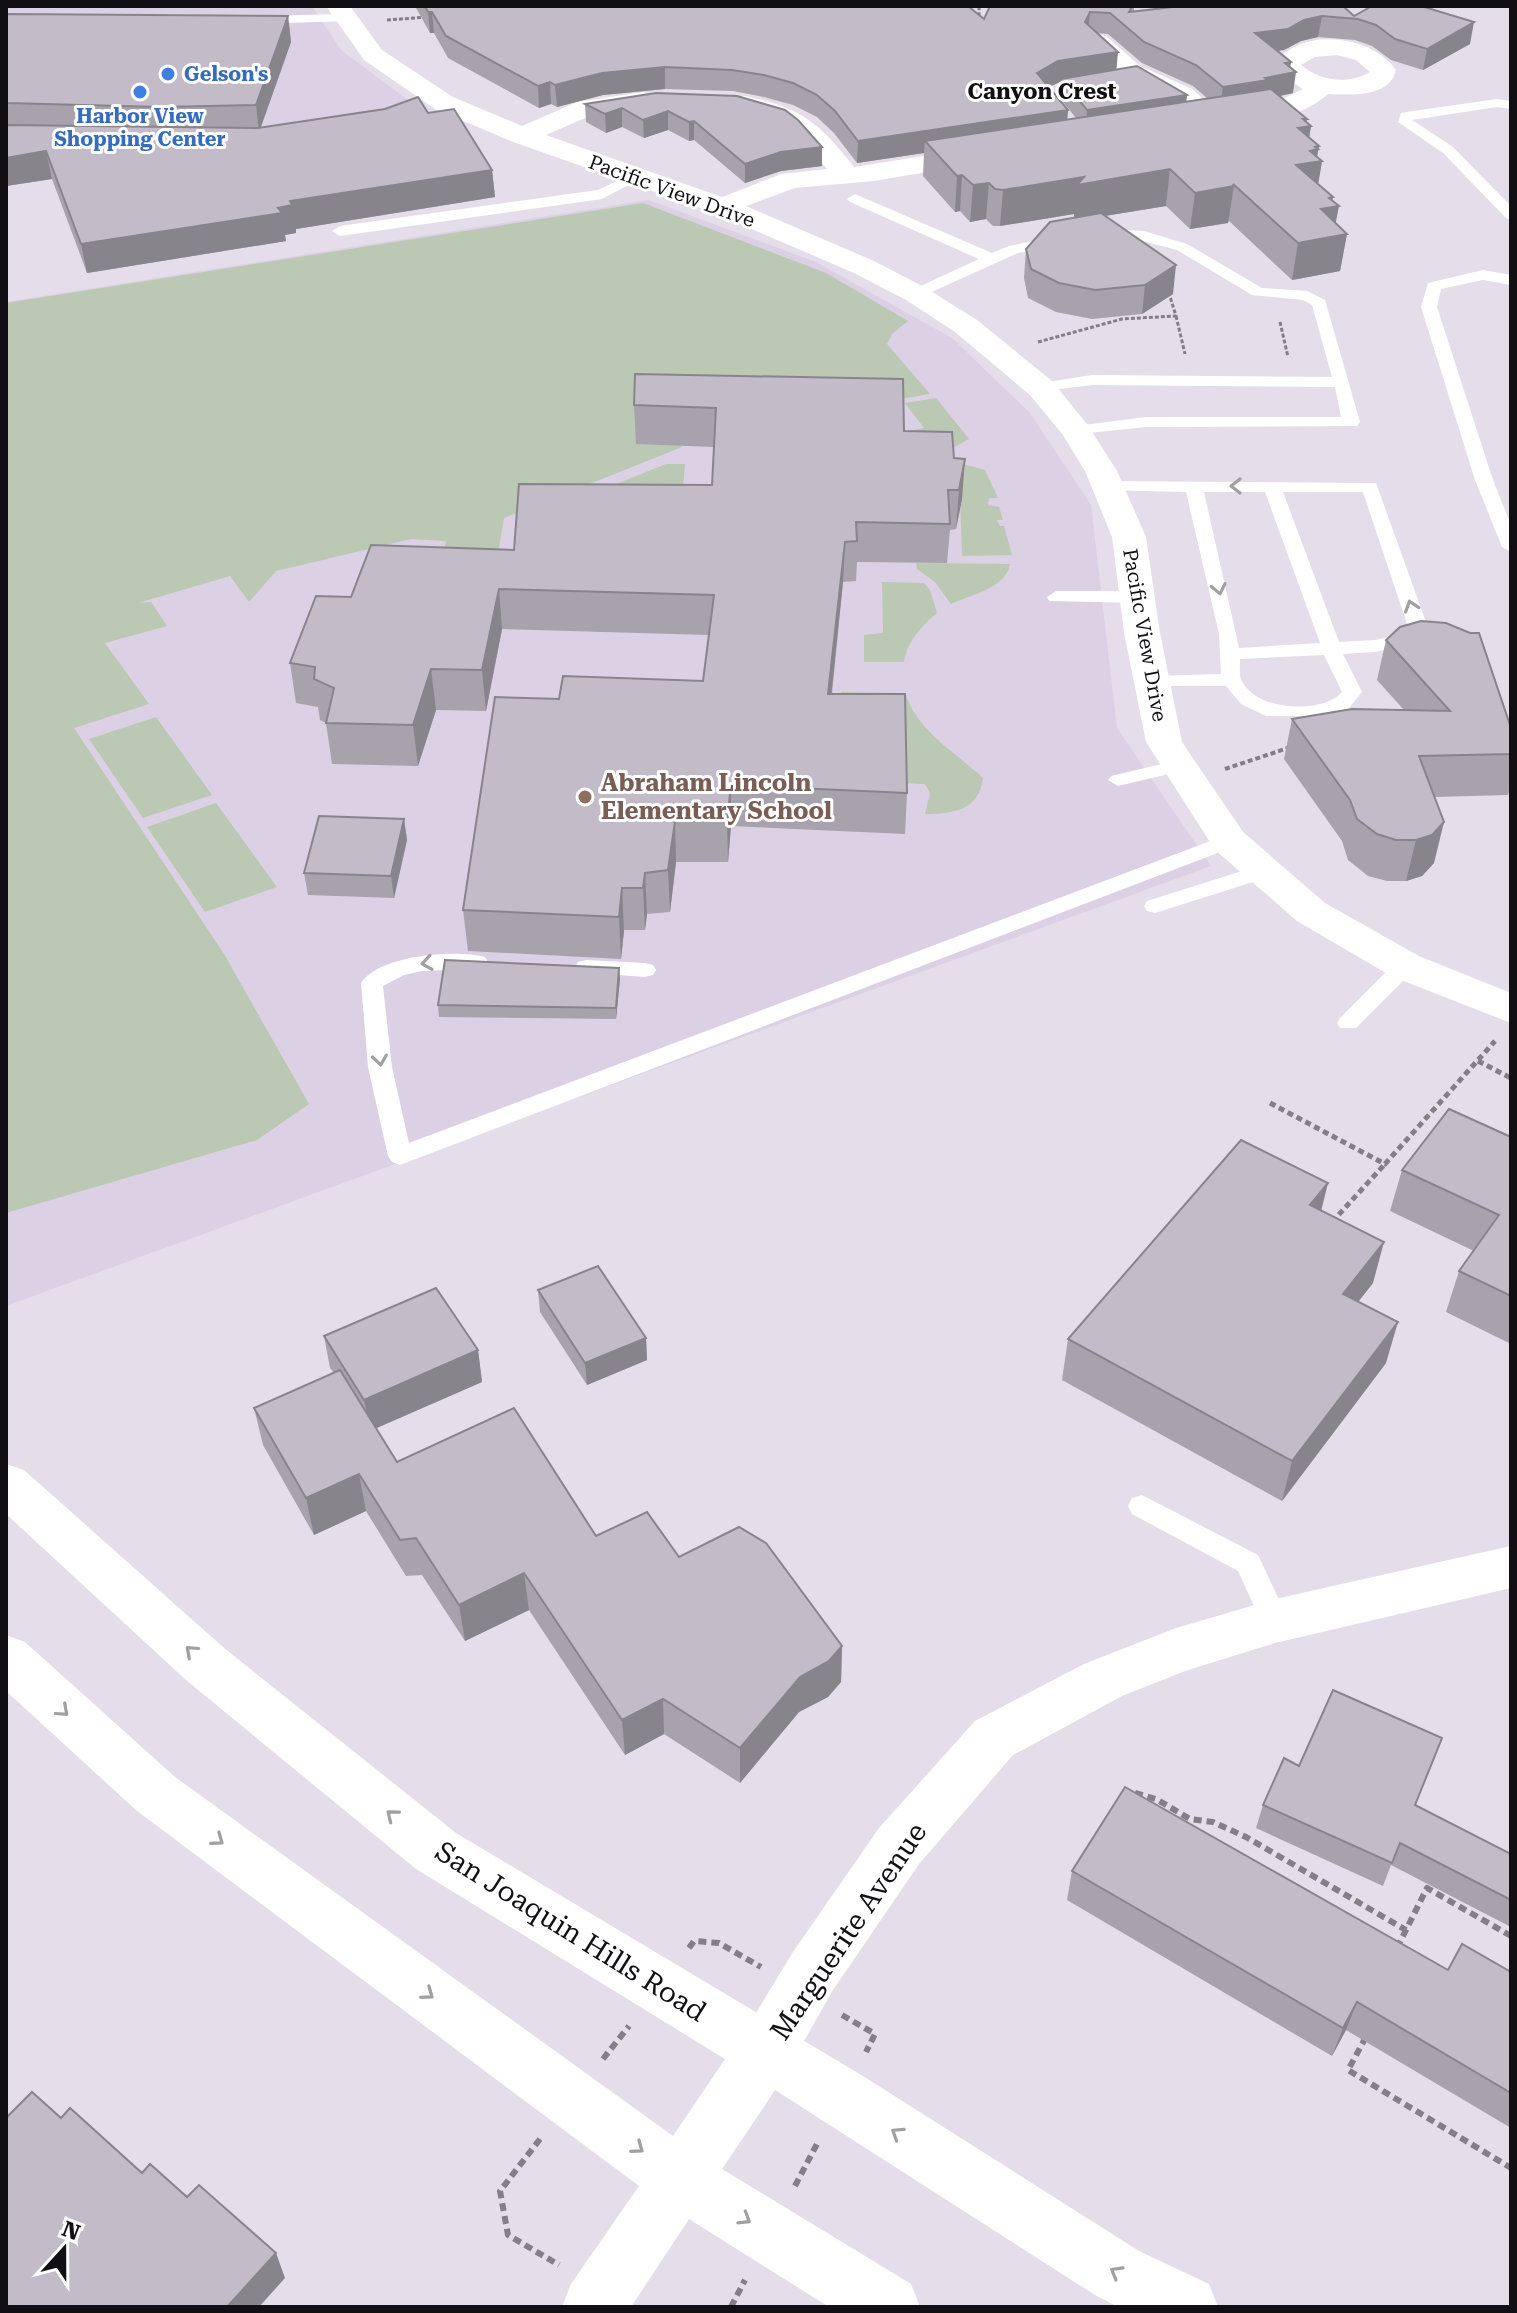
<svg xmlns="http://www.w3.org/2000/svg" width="1517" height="2313" font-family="'Roboto Serif',serif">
<rect width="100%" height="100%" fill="#e5ddea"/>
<!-- built -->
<g fill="#dcd0e4">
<polygon points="6,6 312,6 341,50 412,103 263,137 6,135"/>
<polygon points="649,200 816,262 952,338 1029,412 1091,505 1117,728 1211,866 6,1306 6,302"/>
</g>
<!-- green -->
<g fill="#bbc8b3">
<polygon points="643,203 826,273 908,321 892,334 887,344 930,394 901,399 690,408 682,447 504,518 498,554 444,551 446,541 411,539 276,571 249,602 230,576 138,603 151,602 167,626 105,643 149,704 74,728 224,954 309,1104 257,1140 6,1213 6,303"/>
<polygon points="936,398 969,439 936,457 906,432 924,428 905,403"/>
<polygon points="666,464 685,464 681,512 551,510"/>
<polygon points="963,464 985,470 998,498 989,498 988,505 999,507 1003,520 997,520 1000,526 1004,526 1012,555 962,556 960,497"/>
<path d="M916,563L1010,564C1007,588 970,595 951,604L935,582L917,569Z"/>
<path d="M882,582L924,583L930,590L937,613C922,625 907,642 904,662H864V635L883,633Z"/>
<path d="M841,692L905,693C918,732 954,751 983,778C979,811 952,814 925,814L930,793L925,784L904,783L843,735Z"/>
<polygon points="156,717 212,795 143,818 89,739"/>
<polygon points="216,803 277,887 205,912 147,827"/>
</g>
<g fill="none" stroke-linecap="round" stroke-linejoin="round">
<!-- path-far3 -->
<g stroke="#847e87" stroke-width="3" stroke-dasharray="4 2" stroke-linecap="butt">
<polyline points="387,20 429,17"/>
<polyline points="976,20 979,19 979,6"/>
<polyline points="1176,316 1185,354"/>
<polyline points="1280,322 1288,357"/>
<polyline points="1038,342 1122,319 1176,316 1168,290"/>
</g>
<!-- path-far2 -->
<polyline stroke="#847e87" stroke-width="4" stroke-dasharray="5 3" stroke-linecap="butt" points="1225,769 1291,747"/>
<!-- path-far1 -->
<g stroke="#847e87" stroke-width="5" stroke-dasharray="6 4" stroke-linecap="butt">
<polyline points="1478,1061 1511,1078"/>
<polyline points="1270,1103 1385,1164 1495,1041"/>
<polyline points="1332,1222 1385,1164"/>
</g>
<!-- path -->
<g stroke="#847e87" stroke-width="6" stroke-dasharray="8 5" stroke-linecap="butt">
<polyline points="1135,1793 1156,1799 1190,1819 1213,1822 1246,1837 1406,1930"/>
<polyline points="689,1948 694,1941 719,1943 761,1967"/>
<polyline points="1397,1948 1427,1888 1511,1936"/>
<polyline points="842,2015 875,2034 866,2052"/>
<polyline points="1366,2037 1348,2070 1511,2168"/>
<polyline points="603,2059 629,2026"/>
<polyline points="540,2139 500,2191 508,2235 559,2265"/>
<polyline points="795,2186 818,2142"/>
<polyline points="731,2307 745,2280"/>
</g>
<!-- lane -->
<g fill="#fff" fill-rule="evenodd">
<polygon points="344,14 351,18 349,21 256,24 249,20 256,16"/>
<polygon points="1497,99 1511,101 1511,109 1497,107 1412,120 1453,147 1511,206 1511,220 1506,218 1443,153 1398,122 1401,113 1406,112"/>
<polygon points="633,173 638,174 638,180 602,199 340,236 332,231 340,226 598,190"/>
<polygon points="855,194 992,253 1009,246 1059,236 1067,241 1059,246 1018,253 916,299 910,297 910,291 979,259 850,202 847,199"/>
<polygon points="1103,229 1144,231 1187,244 1262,288 1307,291 1325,300 1360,422 1357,426 1146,427 1070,435 1067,431 1070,427 1076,426 1146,417 1341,417 1335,387 1092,385 1035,392 1033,388 1035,384 1092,375 1332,377 1312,305 1303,300 1252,295 1177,250 1143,241 1098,237 1098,231"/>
<polygon points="1483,270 1511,275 1511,285 1483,280 1441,289 1437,307 1493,480 1511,525 1511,552 1502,547 1475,480 1421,307 1428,283"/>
<path d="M1107,481L1376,483L1431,636L1428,640L1375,652L1343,654L1362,692L1349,708L1332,716H1266L1241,704L1226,686H1145L1142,682L1145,678L1152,676L1221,674L1219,634L1186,492L1101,490L1098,486ZM1204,492H1265L1320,643L1239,648ZM1283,492H1363L1410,633L1375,640L1339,642ZM1324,655L1342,692C1322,715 1253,711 1241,679C1239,674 1240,665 1240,659Z"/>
<polygon points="1056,591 1137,591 1146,597 1137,603 1049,601 1047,597"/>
<polygon points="1179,760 1186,762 1189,766 1186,770 1118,786 1108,780 1111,776"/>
<path d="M1229,834L1240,841L1236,846L408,1162L400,1165L392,1162L388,1156L368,1067L361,983C379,955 455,949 485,957L488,962L485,967L477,969L422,971L404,975L383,986L392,1067L409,1143Z"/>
<polygon points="1264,864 1275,871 1272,876 1155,913 1147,911 1144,906 1147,901"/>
<polygon points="1405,959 1413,961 1416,966 1413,971 1356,1028 1340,1028 1337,1023 1340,1018 1397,961"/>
<polygon points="586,960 645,963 653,965 656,970 653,975 645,977 578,972 575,967 578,962"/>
<polygon points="1142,1495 1258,1555 1289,1621 1285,1630 1275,1633 1265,1630 1238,1571 1132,1514 1128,1506 1132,1498"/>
</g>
<!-- street -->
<g fill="#fff" fill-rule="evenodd">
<path d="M326,6H350L382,50L453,97L522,126L577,102L643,92L652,95L656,100L652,105L592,115L546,135L722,197L781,174L827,169C798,130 781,121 735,110L731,104L735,98L744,96C800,107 819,122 854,167L981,147L990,149L994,155L990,161L981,163L874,181L795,188L746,206L874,261L926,288L977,320L1052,381L1087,424L1117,471L1146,537L1160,633L1182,742L1243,832L1325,903L1419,956L1511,993V1023L1391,976L1297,921L1215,850L1146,742L1124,633L1112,537L1085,471L1063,435L1030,395L955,332L906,300L854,273L712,212L513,142L435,109L364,60Z"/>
<path d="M1097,34L1106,36L1140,66L1192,89L1223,116L1226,111L1274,103L1303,89L1281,75L1275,64C1301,26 1372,35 1396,70C1390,98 1349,95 1328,94C1307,114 1253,131 1225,122L1222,127H1204L1174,99L1122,76L1085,41L1088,36ZM1337,55L1356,60L1370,72C1348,85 1320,81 1301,65L1315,57Z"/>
<polygon points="1511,1546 1511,1588 1275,1643 1185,1671 1122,1696 1013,1755 919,1864 833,1990 787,2071 766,2080 745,2071 736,2051 745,2031 793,1952 879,1828 975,1721 1084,1664 1176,1628 1275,1599"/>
</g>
<!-- secondary -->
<polygon fill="#fff" fill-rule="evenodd" points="6,1464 24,1470 224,1648 456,1833 863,2076 1139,2251 1209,2284 1218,2307 1118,2307 1095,2295 775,2090 722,2169 911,2284 920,2307 829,2307 689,2219 631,2307 562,2307 571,2284 639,2186 137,1811 6,1691 6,1635 25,1642 175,1777 673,2136 725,2059 416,1869 186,1680 6,1514"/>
</g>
<!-- wall -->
<g fill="#a8a2ac" fill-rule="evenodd">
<path d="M415,6H568V7L984,19L1134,6V12L1354,16L1470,44L1423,70L1391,60L1372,46L1355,40L1318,37L1301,41L1284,50L1277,51L1291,62L1290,66L1293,93L1280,96L1311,126L1309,138L1319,146L1317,157L1322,161L1318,184L1333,201L1336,224L1347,234L1340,271L1292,280L1229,221L1228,223L1190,229L1166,206L1104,216L1173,294L1142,314L1092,319L1056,312L1028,298L1024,278L1026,249L1074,218V214L1000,226H993L986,219L970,222L960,211L955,212L923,176L924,153L857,163L834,133L817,117L793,105L764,97L733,91L665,89L603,95L557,107L551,104L539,108L448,58L434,33H430ZM1097,33L1108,34L1142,63L1193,86L1207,98L1186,101L1187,95L1116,70ZM1061,82L1060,98L1076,118L1067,119L1068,110L1049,87Z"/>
<polygon points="6,14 288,16 291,42 261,127 428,113 492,170 495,197 296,229 296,233 285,235 286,241 87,273 52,179 6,186"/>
<polygon points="656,93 822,147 822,166 781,171 745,183 694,140 689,141 668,130 644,138 622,127 606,133 586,122 585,104"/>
<polygon points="635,374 904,431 954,458 962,499 956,529 950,530 947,563 857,562 856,581 843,582 832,694 907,793 905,834 731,826 728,862 676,862 670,912 647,914 645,930 624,930 621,959 468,951 463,910 559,699 703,681 709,635 502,629 486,711 436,710 418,766 332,764 326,723 320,720 318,707 296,703 290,663 351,597 514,550 712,485 714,447 636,444 634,405"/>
<polygon points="1386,640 1511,728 1511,784 1508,795 1434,797 1434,863 1422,876 1406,881 1387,881 1368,876 1348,860 1342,841 1284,759 1292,719 1404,710 1377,680"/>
<polygon points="404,819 407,840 394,898 308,895 304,873"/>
<polygon points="620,979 616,1019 439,1017 438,1005"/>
<polygon points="1511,1137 1511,1344 1446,1312 1459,1271 1474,1251 1390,1211 1402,1170"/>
<polygon points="1321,1210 1373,1283 1358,1302 1386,1363 1282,1501 1062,1380 1068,1339"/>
<polygon points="538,1290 646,1338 647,1360 587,1385 540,1312"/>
<polygon points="324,1336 478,1350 482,1382 376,1428 397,1462 596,1536 679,1557 842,1646 841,1682 828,1697 799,1712 740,1783 664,1734 625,1755 529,1610 465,1641 422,1575 406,1576 366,1511 314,1535 263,1445 254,1408 334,1373 330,1368"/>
<polygon points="1299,1766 1415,1806 1511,1854 1511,1927 1391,1865 1383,1886 1256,1828 1263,1805"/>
<polygon points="1072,1871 1448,1970 1511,1972 1511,2128 1346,2030 1332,2056 1067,1900"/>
</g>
<!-- shaded-wall -->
<g fill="#88848c">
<polygon points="428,12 432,12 434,33 430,33"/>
<polygon points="1090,12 1088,33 1085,22"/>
<polygon points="288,16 291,42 259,132 256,105"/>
<polygon points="1322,16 1318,37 1301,41 1284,50 1252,54 1255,33"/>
<polygon points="1474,22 1470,44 1423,70 1427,49"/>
<polygon points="1118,52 1116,74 1061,79 1061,82 1057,83 1035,94 1037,73 1058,61"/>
<polygon points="1291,62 1289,73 1296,72 1293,93 1220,109 1223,87 1265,78 1285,63"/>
<polygon points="665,67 665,89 603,95 557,107 555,85 602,73"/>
<polygon points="550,82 551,104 539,108 538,86"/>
<polygon points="1187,95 1185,114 1086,129 1087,110"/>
<polygon points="622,108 622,127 606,133 605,114"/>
<polygon points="1068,110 1066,132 925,141 924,153 857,163 858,141"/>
<polygon points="668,111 668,130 644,138 643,120"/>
<polygon points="1303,119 1307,119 1306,127 1311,126 1305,162 1298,128"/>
<polygon points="694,121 694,140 689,141 689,122"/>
<polygon points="1319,146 1316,162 1322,161 1316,197 1296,165 1310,151 1315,147"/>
<polygon points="822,147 822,166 781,171 745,183 745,164 781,152"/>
<polygon points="46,151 52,179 6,186 6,158"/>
<polygon points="1170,169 1166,206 1074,221 1074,214 1000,226 1003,190 1084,177"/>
<polygon points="492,170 495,197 296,229 296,233 285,235 286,241 87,273 81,244 278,208 290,201"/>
<polygon points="962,175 960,211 955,212 957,176"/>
<polygon points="989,183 986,219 970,222 973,185"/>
<polygon points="1234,186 1228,223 1190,229 1195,193"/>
<polygon points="1333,197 1331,208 1339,206 1333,237 1347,234 1340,271 1292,280 1298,243 1329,198"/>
<polygon points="1176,265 1173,294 1142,314 1145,285"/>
<polygon points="965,459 962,499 956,529 959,490"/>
<polygon points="845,542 843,582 827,735 828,694"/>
<polygon points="499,589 502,629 486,711 482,670"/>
<polygon points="431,669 436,710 418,766 413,725"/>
<polygon points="731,785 731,826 728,862 727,820"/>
<polygon points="404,819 407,840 394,898 391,876"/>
<polygon points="675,821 676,862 670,912 668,870"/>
<polygon points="1444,822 1434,863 1422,876 1406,881 1416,840"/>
<polygon points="645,873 647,914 645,930 643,888"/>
<polygon points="622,888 624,930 621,959 619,917"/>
<polygon points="619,968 620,979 616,1019 616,1008"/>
<polygon points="1328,1183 1318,1224 1310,1205"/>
<polygon points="1384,1242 1373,1283 1332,1335 1343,1294"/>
<polygon points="1398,1322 1386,1363 1282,1501 1292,1461"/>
<polygon points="646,1338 647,1360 587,1385 585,1363"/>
<polygon points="478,1350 482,1382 370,1431 364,1400"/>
<polygon points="359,1474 366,1511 314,1535 306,1498"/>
<polygon points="524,1573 529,1610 465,1641 459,1605"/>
<polygon points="842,1646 841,1682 828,1697 799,1712 740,1783 740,1748 800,1677"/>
<polygon points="663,1699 664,1734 625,1755 622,1720"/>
<polygon points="1357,2002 1346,2030 1332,2056 1343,2028"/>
<polygon points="276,2253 285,2278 259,2307 227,2307"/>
</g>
<!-- building -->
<g fill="#c3bcc8" stroke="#88848c" stroke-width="2">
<polygon points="425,6 568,6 568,7 577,6 968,6 984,19 990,6 1132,6 1129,12 1182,6 1343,6 1354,16 1372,6 1421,6 1474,22 1427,49 1395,39 1376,25 1358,19 1322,16 1304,20 1288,29 1255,33 1291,62 1285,63 1296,72 1265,78 1268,80 1223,87 1196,65 1144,42 1110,13 1090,12 1085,22 1118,52 1058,61 1037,73 1068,110 858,141 835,111 817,95 793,83 764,75 732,70 665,67 602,73 555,85 550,82 538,86 446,36 432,12 428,12"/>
<polygon points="6,14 288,16 256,105 160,107 6,103"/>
<polygon points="1137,66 1187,95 1087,110 1061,79"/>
<polygon points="1271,89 1307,119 1303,119 1311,126 1298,128 1319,146 1315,147 1318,149 1310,151 1322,161 1296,165 1333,197 1329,198 1339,206 1321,209 1347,234 1298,243 1233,184 1234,186 1195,193 1170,169 1077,185 1084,177 1003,190 995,189 989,183 973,185 962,175 957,176 925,141"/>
<polygon points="656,93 737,96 785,110 798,120 822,147 781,152 745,164 694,121 689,122 668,111 643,120 622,108 605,114 585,104"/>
<polygon points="418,97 428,113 454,109 492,170 290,201 292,205 278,208 282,213 81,244 46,151 6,158 6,125 258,128 385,109"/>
<polygon points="1101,213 1176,265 1145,285 1095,290 1059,283 1031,269 1026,249 1050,222"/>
<polygon points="635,374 903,379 904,431 952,432 954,458 965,459 959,490 948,490 950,524 856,522 857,541 845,542 828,694 905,694 907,793 731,785 727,820 675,821 668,870 645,873 643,888 622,888 619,917 463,910 495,697 559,699 563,676 703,681 714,595 499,589 482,670 431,669 413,725 326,723 334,688 314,679 315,667 290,663 316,596 351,597 371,545 514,550 519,484 712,485 716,408 634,405"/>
<polygon points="1421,621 1446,623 1470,633 1479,633 1511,728 1511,754 1419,756 1444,822 1432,835 1416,840 1396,840 1377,834 1357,819 1350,800 1292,719 1352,709 1450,711 1386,640 1400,627"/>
<polygon points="319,816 404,819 391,876 304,873"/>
<polygon points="445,960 619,968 616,1008 438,1005"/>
<polygon points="1449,1109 1511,1137 1511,1296 1459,1271 1499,1215 1402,1170"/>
<polygon points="1241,1140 1328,1183 1310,1205 1384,1242 1343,1294 1398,1322 1292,1461 1068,1339"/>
<polygon points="598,1266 646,1338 585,1363 538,1290"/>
<polygon points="436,1288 478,1350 364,1400 324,1336"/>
<polygon points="340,1370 397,1462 514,1408 596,1536 647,1512 679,1557 739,1527 766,1543 842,1646 829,1661 800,1677 740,1748 663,1699 622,1720 524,1573 459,1605 416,1538 400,1540 359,1474 306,1498 254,1408"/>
<polygon points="1333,1690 1442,1738 1415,1805 1511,1854 1511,1900 1400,1843 1392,1863 1263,1805 1284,1758 1299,1766"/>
<polygon points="1125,1787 1448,1970 1462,1944 1511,1972 1511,2093 1357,2002 1343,2028 1072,1871"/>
<polygon points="32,2092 61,2118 70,2108 142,2173 150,2164 187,2197 199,2185 276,2253 227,2307 6,2307 6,2118"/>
</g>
<!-- one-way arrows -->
<defs><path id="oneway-chevron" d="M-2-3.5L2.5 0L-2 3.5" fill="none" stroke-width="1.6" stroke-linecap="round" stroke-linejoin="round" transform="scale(2)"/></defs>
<g stroke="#a09fa1">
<use href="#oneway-chevron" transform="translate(1236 486) rotate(-180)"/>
<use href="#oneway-chevron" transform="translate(1219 589) rotate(78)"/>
<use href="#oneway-chevron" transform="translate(1411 606) rotate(-108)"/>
<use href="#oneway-chevron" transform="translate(427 963) rotate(171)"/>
<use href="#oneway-chevron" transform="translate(380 1060) rotate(82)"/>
<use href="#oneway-chevron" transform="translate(191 1651) rotate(-138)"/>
<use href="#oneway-chevron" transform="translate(63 1711) rotate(42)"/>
<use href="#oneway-chevron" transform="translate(392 1815) rotate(-141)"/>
<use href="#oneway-chevron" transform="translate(218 1840) rotate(36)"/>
<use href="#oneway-chevron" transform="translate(428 1994) rotate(36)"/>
<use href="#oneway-chevron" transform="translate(897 2133) rotate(-147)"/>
<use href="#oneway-chevron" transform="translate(638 2148) rotate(36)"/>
<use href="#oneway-chevron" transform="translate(745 2219) rotate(32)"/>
<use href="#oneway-chevron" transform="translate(1116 2272) rotate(-150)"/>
</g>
<!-- markers -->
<g fill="#3f7fe0" stroke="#fff" stroke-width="3">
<circle cx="168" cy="74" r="8"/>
<circle cx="140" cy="92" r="8"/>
</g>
<circle fill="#8d6e63" stroke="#fff" stroke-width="3" cx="585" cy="797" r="8"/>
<g text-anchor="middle" stroke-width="6" stroke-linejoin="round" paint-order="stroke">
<!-- far-shop labels -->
<g font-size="20" font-weight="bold" fill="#366cbe" stroke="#fff" text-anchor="start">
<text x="184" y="81">Gelson's</text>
<text x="140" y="123" text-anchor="middle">Harbor View<tspan x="140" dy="23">Shopping Center</tspan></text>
</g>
<!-- far-street labels -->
<g font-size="20" fill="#110f13" stroke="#fff">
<text transform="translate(672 191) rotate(20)" y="7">Pacific View Drive</text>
<text transform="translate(1145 635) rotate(80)" y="7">Pacific View Drive</text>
</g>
<!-- far-neighbourhood labels -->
<g font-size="22" font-weight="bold" fill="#110f13" stroke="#fff">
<text x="1042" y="99">Canyon Crest</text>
</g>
<!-- education labels -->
<g font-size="24" font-weight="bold" fill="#785e54" stroke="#fff" text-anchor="start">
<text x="601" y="791">Abraham Lincoln<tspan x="601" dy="28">Elementary School</tspan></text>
</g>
<!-- near-street labels -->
<g font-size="28" fill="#110f13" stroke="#fff">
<text transform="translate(571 1931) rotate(32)" y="10">San Joaquin Hills Road</text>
<text transform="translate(848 1931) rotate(-56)" y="10">Marguerite Avenue</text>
</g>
</g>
<!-- border -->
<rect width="1517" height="2313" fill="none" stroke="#110f13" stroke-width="16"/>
<!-- north arrow -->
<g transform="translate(64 2249) rotate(21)" stroke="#ffffff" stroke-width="6" paint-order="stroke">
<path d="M0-6L14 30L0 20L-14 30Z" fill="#110f13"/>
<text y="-12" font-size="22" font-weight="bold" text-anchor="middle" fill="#110f13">N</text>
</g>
</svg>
